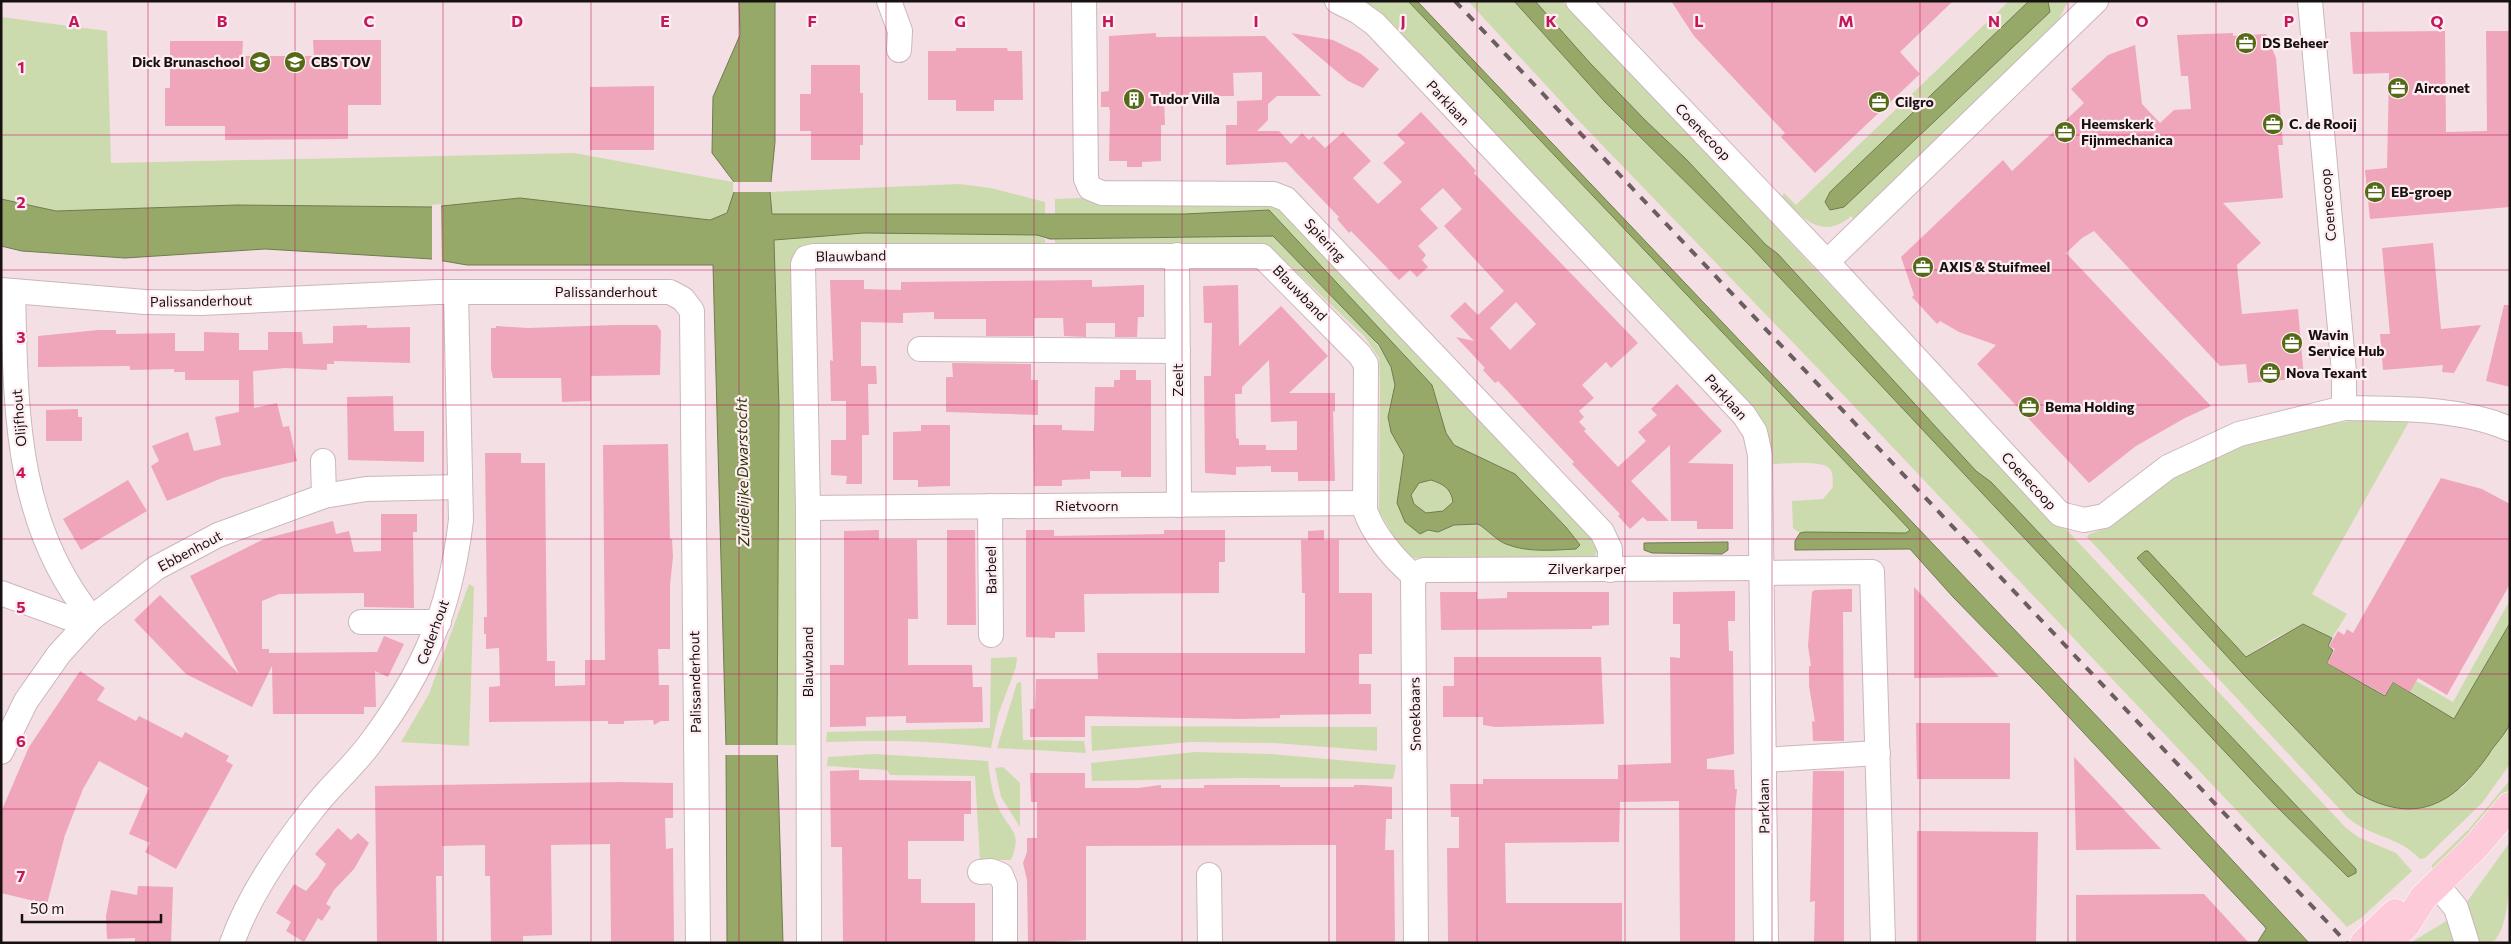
<svg xmlns="http://www.w3.org/2000/svg" width="2511" height="944" font-family="Commissioner,sans-serif">
<rect width="100%" height="100%" fill="#f4dfe4"/>
<!-- green -->
<g fill="#ccdbad">
<path d="M1359,1H1408L1910,530L1906,533H1800L1793,528L1792,501L1823,499L1833,487C1832,481 1834,472 1829,468C1822,460 1784,464 1773,464L1766,430Z"/>
<polygon points="1468,1 1514,1 1605,102 1751,247 2274,804 2348,877 2356,873 2356,869 1991,482 1976,471 1778,254 1766,245 1687,160 1645,120 1590,63 1535,1 1562,1 1952,414 2048,510 2346,828 2358,837 2396,853 2412,871 2361,918 2347,927 1831,382 1578,120"/>
<path d="M2009,1H2029L1844,206L2050,12L2048,1H2068L2059,19L2063,23L1854,220L1851,216C1824,241 1801,218 1782,197L1784,193L1796,205Z"/>
<polygon points="1,17 107,31 111,163 574,153 733,182 734,192 727,213 710,220 520,198 432,207 56,211 2,199"/>
<polygon points="959,184 991,188 1045,202 1045,215 772,214 770,192"/>
<path d="M1080,198L1273,200L1599,546L1595,556L1554,561L1414,558L1401,549L1379,511L1380,381L1379,358L1365,337L1269,246L1259,244L1160,243L1055,247V239L1273,236C1303,272 1392,339 1395,384C1395,395 1388,406 1388,417C1388,433 1401,441 1404,455C1407,467 1400,481 1398,492L1428,530L1438,532L1454,525L1478,524C1487,529 1497,541 1506,544C1528,553 1554,550 1576,549L1580,545L1566,526L1515,474L1454,445L1446,433L1432,385L1269,210L1184,214H1055V199Z"/>
<polygon points="864,233 1037,235 1045,239 1045,248 802,250 800,745 777,745 779,407 773,240"/>
<path d="M2377,419L2410,420L2312,594L2347,614L2332,638L2303,624L2271,640L2246,657L2148,552L2137,558L2245,676L2357,793L2369,799L2461,789L2476,772L2510,723V764L2482,803L2425,858L2420,859C2399,836 2369,837 2347,817L2087,537L2089,534C2108,530 2121,516 2136,504C2150,493 2166,484 2181,474C2239,437 2309,423 2377,419Z"/>
<path d="M1431,480C1443,484 1451,488 1453,502L1443,511L1426,513L1414,504L1411,495L1419,483Z"/>
<polygon points="469,584 474,587 469,746 401,742 429,694"/>
<polygon points="2510,600 2510,623 2454,719 2410,691 2416,681 2453,702"/>
<path d="M1017,657L1016,667L998,715L991,748C935,740 882,740 826,742L827,732L990,728L991,658Z"/>
<polygon points="1021,682 1023,740 1084,741 1086,753 997,748 1017,683"/>
<polygon points="1091,726 1377,727 1377,751 1275,743 1190,742 1092,751"/>
<polygon points="1195,752 1270,754 1396,765 1393,779 1239,778 1092,781 1091,763"/>
<path d="M875,754L988,761C990,778 992,795 1000,811C1012,833 1022,833 1011,860H980L975,776L890,775L887,770L827,766L828,757Z"/>
<polygon points="1003,767 1020,783 1020,827 1001,797 995,768"/>
<polygon points="2510,780 2510,792 2503,800 2432,870 2432,865 2469,829"/>
<path d="M2510,842C2510,868 2511,922 2495,940C2490,944 2480,943 2473,943L2464,906Z"/>
<polygon points="2453,917 2461,943 2412,943 2415,940"/>
</g>
<!-- water -->
<g fill="#96a969" stroke="#707b4f" fill-rule="evenodd">
<path d="M739,1H775V142L770,192L772,214H1184L1269,210L1432,385L1446,433L1454,445L1515,474L1566,527L1580,545L1576,549C1554,550 1528,553 1506,544C1497,541 1487,529 1478,524L1454,525L1438,532L1428,530L1420,534L1405,522L1397,503L1404,455L1391,432L1388,417L1395,385L1391,367L1379,345L1273,236L1050,239L1037,235L864,233L774,240L779,407L777,745L783,943H727L726,745L713,265H467L432,259L265,249L125,258L22,251L1,246V199L56,211L237,205L432,207L520,198L710,220L727,213L734,192V182L712,153L713,97L740,35ZM1431,480C1443,484 1451,488 1453,502L1443,511L1426,513L1414,504L1411,495L1419,483Z"/>
<polygon points="1408,1 1417,1 2183,807 2309,943 2257,943 2266,929 2265,927 2040,686 1953,597 1910,549 1795,550 1795,541 1800,533 1805,532 1906,533 1910,530"/>
<polygon points="1514,1 1535,1 1590,63 1645,120 1687,160 1766,245 1778,254 1976,471 1991,482 2356,869 2356,873 2348,877 2274,804 1751,247 1605,102"/>
<polygon points="2029,1 2048,1 2050,12 1844,207 1830,210 1825,202 1830,192"/>
<polygon points="1728,542 1728,550 1722,554 1652,553 1644,550 1644,543"/>
<path d="M2145,551H2148L2246,657L2303,624L2332,638L2328,646L2333,650L2327,663L2385,696L2393,682L2454,719L2510,623C2510,647 2510,671 2510,696C2510,704 2511,714 2510,722C2508,732 2494,745 2489,754C2453,805 2416,826 2357,793L2245,676L2137,558Z"/>
</g>
<!-- pier -->
<g fill="#f4dfe4">
<polygon points="733,182 774,182 773,192 733,192"/>
<polygon points="441,204 442,264 432,262 432,205"/>
<rect x="725" y="745" width="53" height="10"/>
</g>
<!-- building -->
<g fill="#f0a6ba" fill-rule="evenodd">
<polygon points="1671,1 1953,1 1900,52 1920,74 1815,173 1781,137 1785,133 1694,36"/>
<polygon points="2445,31 2446,132 2487,131 2486,31 2510,31 2510,207 2370,219 2365,170 2387,168 2389,73 2353,74 2350,32"/>
<path d="M1156,33V37L1265,36L1321,96H1277L1268,104V120L1257,131H1279L1291,144L1302,133L1309,140L1313,136L1325,148L1343,132L1371,161L1353,178L1378,204L1402,182L1383,163L1405,143L1397,135L1421,112L1470,164L1476,171L1474,173L1638,343L1611,368L1606,362L1582,385L1594,398L1579,411L1584,417L1579,422L1586,429L1584,431L1618,467L1646,441L1638,432L1657,415L1651,409L1677,384L1722,431L1688,463L1733,464V529H1697V521H1671L1670,445L1631,481L1669,521H1647L1643,517L1630,529L1618,516L1620,514L1572,464L1574,462L1498,381L1495,383L1483,370L1485,368L1456,337L1474,341L1450,316L1465,302L1478,315L1504,291L1444,226L1462,209L1443,188L1420,209L1438,228L1418,246L1426,255L1422,260L1428,267L1417,277L1410,270L1399,280L1351,231L1349,233L1337,219L1339,217L1286,162L1226,165V125H1237V101L1262,100V72L1233,73L1234,96H1164L1165,125H1161V161L1142,162V167H1127V161H1109L1110,112L1109,107H1101V92L1109,91V36ZM1516,302L1536,324L1510,350L1490,328Z"/>
<polygon points="1291,33 1333,40 1361,54 1379,69 1363,88 1348,81"/>
<polygon points="2233,33 2233,36 2266,34 2276,58 2283,145 2278,145 2283,198 2223,203 2261,243 2237,265 2242,314 2298,309 2304,378 2248,383 2246,364 2220,366 2094,231 2082,238 2066,253 2211,406 2185,418 2136,446 2089,483 1977,364 1996,345 1959,332 1940,321 1937,324 1912,297 1914,295 1901,257 2003,160 2012,171 2084,103 2071,89 2108,55 2135,45 2142,104 2160,123 2174,110 2191,109 2188,76 2181,76 2177,35"/>
<polygon points="313,40 381,40 381,105 348,105 348,139 225,140 225,126 165,126 165,88 170,88 170,41 243,41 242,56 314,56"/>
<polygon points="956,48 1007,48 1008,51 1022,51 1023,100 994,100 994,111 956,111 956,100 928,100 928,51 956,51"/>
<polygon points="811,65 860,65 860,93 863,93 863,145 860,145 860,160 811,160 811,131 800,131 800,94 811,94"/>
<polygon points="654,86 654,150 590,150 590,87"/>
<polygon points="2433,243 2441,329 2481,325 2454,373 2442,372 2443,365 2383,370 2380,334 2390,334 2382,248"/>
<polygon points="830,280 864,280 864,289 901,290 901,282 1092,280 1092,287 1144,285 1144,317 1138,317 1137,337 1115,337 1115,323 1086,323 1086,337 1064,336 1063,318 1034,318 1034,336 986,336 986,319 934,319 934,312 903,313 903,323 861,322 861,366 876,366 877,384 868,384 869,435 862,435 862,484 846,484 847,476 831,475 831,440 846,440 846,401 831,401 830,360 833,361"/>
<path d="M1238,285L1239,346L1281,306L1328,356L1289,393H1335V412L1333,411L1335,481H1298V472H1271V466L1236,467V475L1205,473L1204,376H1211L1212,323H1204L1203,286ZM1269,360L1271,422L1297,421V450H1266V445H1239V439L1236,438L1235,394H1242V387Z"/>
<polygon points="2504,305 2510,305 2510,387 2486,381"/>
<polygon points="367,325 367,328 410,327 410,363 334,361 334,364 327,364 327,370 285,368 253,371 254,408 277,403 283,427 289,426 297,461 222,478 167,501 151,466 159,461 152,446 188,432 194,451 221,445 215,417 239,412 239,380 185,380 185,372 174,372 174,369 130,370 130,366 38,367 38,336 98,330 116,330 116,334 175,333 175,351 204,351 204,332 239,333 239,350 268,350 268,332 302,332 303,344 333,343 333,326"/>
<polygon points="615,325 657,325 661,331 660,375 591,376 591,401 562,402 561,378 493,378 491,369 491,328 496,328 496,326 528,328"/>
<polygon points="952,363 1031,364 1031,380 1038,380 1038,415 946,412 946,377 953,377"/>
<polygon points="1120,370 1136,370 1136,380 1151,380 1151,477 1121,477 1121,471 1090,471 1090,479 1062,480 1062,486 1034,486 1033,425 1062,425 1062,430 1094,431 1095,387 1114,387 1114,380 1120,380"/>
<polygon points="393,396 394,431 424,431 424,462 348,460 347,397"/>
<polygon points="78,409 78,417 82,417 82,441 46,441 46,410"/>
<polygon points="921,425 950,425 950,486 918,487 918,480 893,480 893,432 921,431"/>
<polygon points="668,444 670,539 672,539 673,557 670,585 670,649 658,649 659,685 669,685 669,721 661,721 654,725 653,720 624,721 624,724 608,724 608,721 489,722 489,687 500,686 499,648 486,649 486,634 484,634 484,617 487,617 485,453 521,453 521,463 545,463 547,661 555,661 555,686 585,685 585,660 605,660 603,445"/>
<polygon points="2441,478 2482,489 2510,504 2510,584 2447,695 2418,678 2410,692 2393,682 2385,695 2327,663 2335,649 2329,646 2338,631 2344,635 2347,629 2353,633"/>
<polygon points="128,480 147,511 81,550 63,519"/>
<polygon points="381,514 417,514 417,532 413,532 414,608 364,607 364,593 279,594 262,601 262,649 269,649 269,653 377,652 384,636 404,644 388,677 375,671 376,707 364,707 364,714 273,714 272,666 252,707 186,674 134,620 160,595 239,674 190,576 264,539 333,521 336,534 349,531 354,552 381,551"/>
<polygon points="879,530 879,540 917,540 918,619 908,619 908,665 972,665 973,687 982,687 983,722 906,723 906,716 866,717 866,726 830,727 830,665 844,665 844,531"/>
<polygon points="947,530 975,530 976,625 947,625"/>
<polygon points="1026,530 1054,530 1054,536 1164,534 1164,530 1225,530 1225,562 1219,562 1219,593 1084,594 1085,632 1055,632 1055,638 1026,637"/>
<polygon points="1324,530 1324,540 1339,540 1339,593 1372,593 1372,654 1359,654 1359,684 1371,684 1371,714 1280,715 1280,718 1239,719 1085,716 1085,737 1030,737 1030,709 1035,709 1036,679 1098,679 1097,653 1305,653 1305,593 1302,593 1301,540 1308,540 1308,531"/>
<polygon points="1914,587 1999,677 1914,678"/>
<polygon points="1852,589 1852,612 1843,612 1844,741 1813,741 1812,721 1815,722 1809,686 1809,666 1811,666 1808,646 1812,592 1815,590"/>
<polygon points="1735,591 1735,621 1728,621 1729,651 1733,651 1734,754 1707,759 1707,769 1734,770 1735,789 1737,789 1735,811 1735,943 1680,943 1679,801 1620,802 1619,842 1505,843 1506,903 1622,903 1622,943 1448,943 1447,848 1459,848 1459,817 1451,817 1450,784 1483,784 1483,779 1618,779 1618,765 1671,763 1670,657 1680,658 1680,624 1673,624 1673,592"/>
<polygon points="1440,592 1477,592 1477,599 1507,598 1507,592 1609,592 1609,625 1592,626 1592,629 1441,630"/>
<polygon points="1454,657 1601,657 1604,724 1495,727 1483,725 1483,717 1443,717 1443,686 1454,686"/>
<polygon points="80,671 105,688 97,700 136,721 139,716 182,738 185,732 229,756 226,761 233,765 176,869 145,852 150,843 129,834 149,788 99,761 83,789 65,835 47,904 1,893 1,812 29,747"/>
<polygon points="1916,723 2010,723 2010,779 1917,779"/>
<polygon points="2074,757 2161,849 2076,850"/>
<polygon points="859,770 859,780 971,781 971,814 964,814 964,841 908,841 908,879 921,879 921,903 975,903 975,943 843,943 842,847 831,847 830,771"/>
<polygon points="1813,771 1844,771 1844,943 1814,943 1815,901 1810,902"/>
<polygon points="1030,773 1085,773 1085,788 1138,788 1161,785 1161,788 1204,788 1204,785 1280,785 1280,787 1354,787 1354,785 1364,785 1392,787 1392,819 1386,819 1385,850 1394,850 1395,943 1336,943 1336,845 1316,845 1086,846 1086,940 1028,943 1027,880 1023,863 1027,852 1027,838 1037,838 1037,802 1031,802"/>
<polygon points="622,782 673,783 673,818 665,818 666,849 673,848 674,943 611,943 610,844 551,845 552,935 523,936 523,943 491,943 490,876 485,876 485,845 442,846 442,876 436,876 437,943 377,943 375,786"/>
<polygon points="338,828 351,840 358,833 369,843 354,869 334,890 326,904 331,907 322,921 318,918 304,942 286,931 291,922 276,913 294,884 306,891 318,877 326,864 315,854"/>
<polygon points="1917,831 2038,832 2036,943 1917,943"/>
<polygon points="138,886 173,887 171,943 135,943 135,938 107,939 106,916 111,890 137,895"/>
<polygon points="2204,894 2249,943 2076,943 2076,895"/>
</g>
<g fill="none" stroke-linecap="round" stroke-linejoin="round">
<!-- minor casing -->
<g stroke="#cbb7bb" stroke-width="26">
<g id="minor">
<polyline points="889,1 900,31 899,50"/>
<polyline points="1084,1 1086,179 1090,188 1102,193 1273,194 1286,199 1602,532 1610,549 1610,570"/>
<polyline points="1337,1 1357,11 1375,24 1744,415 1755,432 1760,455 1766,943"/>
<polyline points="1578,1 1827,262 2060,514 2084,520 2104,516 2168,467 2239,434 2344,408"/>
<path d="M2310,1L2344,372V408C2398,409 2459,407 2510,429"/>
<polyline points="1177,255 1179,505"/>
<polyline points="1827,262 2096,1"/>
<polyline points="1,290 145,302 201,303 437,292 670,292 683,299 692,311 698,943"/>
<path d="M13,291C16,407 14,523 92,618"/>
<polyline points="920,349 1178,351"/>
<polyline points="323,461 324,496"/>
<polyline points="990,506 991,635"/>
<polyline points="808,508 1365,503"/>
<polyline points="1762,573 1872,572 1883,943"/>
<polyline points="1413,575 1416,943"/>
<polyline points="1413,575 1424,570 1432,570 1761,568"/>
<polyline points="1,593 72,619 83,626"/>
<polyline points="361,622 439,622"/>
<polyline points="1,752 26,701 59,654 92,618 156,568 218,535 324,496 366,489 460,487"/>
<polyline points="1764,760 1878,753"/>
<polyline points="980,872 991,871 1001,875 1005,885 1005,943"/>
<polyline points="1209,875 1210,943"/>
<polyline points="2437,885 2456,908 2467,943"/>
<path d="M232,943C249,895 280,850 312,810C329,787 352,768 369,745C424,672 450,611 461,520L456,293"/>
<path d="M809,943L808,508L803,264L806,258L814,256H1262L1360,355L1366,364L1365,510C1373,534 1394,559 1413,575"/>
</g>
</g>
<!-- major casing -->
<g stroke="#fff" stroke-width="29">
<g id="major">
<polyline points="2364,943 2395,913"/>
<polyline points="2387,943 2406,925 2423,898 2477,845 2510,806"/>
</g>
</g>
<!-- minor -->
<use href="#minor" stroke="#fff" stroke-width="24"/>
<!-- major -->
<use href="#major" stroke="#fdcad9" stroke-width="28"/>
<!-- rail -->
<polyline stroke="#6a5e61" stroke-width="4" stroke-dasharray="9 9" stroke-linecap="butt" points="1455,1 2347,943"/>
</g>
<!-- grid -->
<path fill="none" stroke="#c2185b" stroke-width="1" stroke-opacity="0.55" d="M148,1V943M295,1V943M443,1V943M591,1V943M739,1V943M886,1V943M1034,1V943M1182,1V943M1329,1V943M1477,1V943M1625,1V943M1772,1V943M1920,1V943M2068,1V943M2216,1V943M2363,1V943M1,135H2510M1,270H2510M1,405H2510M1,539H2510M1,674H2510M1,809H2510"/>
<!-- icons -->
<defs>
<g id="office-disc" transform="scale(1.125)"><circle r="9.5" fill="#556a17" stroke="#feedf1"/><path d="M-6-3h4V-5.5h4V-3h4V5H-6ZM-1-4.5V-3h2v-1.5ZM-6 0V1H6V0Z" fill="#fff"/></g>
<g id="school-disc" transform="scale(1.125)"><circle r="9.5" fill="#556a17" stroke="#feedf1"/><path d="M0-5L7-2L0 1L-7-2ZM-4 1L0 2.5L4 1V4Q0 6-4 4Z" fill="#fff"/></g>
<g id="building-disc" transform="scale(1.125)"><circle r="9.5" fill="#556a17" stroke="#feedf1"/><path d="M-4-6H4V6H1V3H-1V6H-4ZM-2.5-4.3h1.7v1.8h-1.7ZM.8-4.3h1.7v1.8H.8ZM-2.5-1h1.7V.8h-1.7ZM.8-1h1.7V.8H.8Z" fill="#fff"/></g>
</defs>
<g fill-rule="evenodd">
<use href="#office-disc" x="2246" y="43"/>
<use href="#school-disc" x="260" y="62"/>
<use href="#school-disc" x="295" y="62"/>
<use href="#office-disc" x="2398" y="88"/>
<use href="#building-disc" x="1134" y="99"/>
<use href="#office-disc" x="1879" y="102"/>
<use href="#office-disc" x="2273" y="124"/>
<use href="#office-disc" x="2065" y="132"/>
<use href="#office-disc" x="2375" y="192"/>
<use href="#office-disc" x="1923" y="267"/>
<use href="#office-disc" x="2292" y="343"/>
<use href="#office-disc" x="2270" y="373"/>
<use href="#office-disc" x="2029" y="407"/>
</g>
<g text-anchor="middle" stroke-width="4.5" stroke-linejoin="round" paint-order="stroke">
<!-- poi labels -->
<g font-size="14" font-weight="bold" fill="#171112" stroke="#feedf1" text-anchor="start">
<text x="2262" y="48">DS Beheer</text>
<text x="244" y="67" text-anchor="end">Dick Brunaschool</text>
<text x="311" y="67">CBS TOV</text>
<text x="2414" y="93">Airconet</text>
<text x="1150" y="104">Tudor Villa</text>
<text x="1895" y="107">Cilgro</text>
<text x="2081" y="129">Heemskerk<tspan x="2081" dy="16">Fijnmechanica</tspan></text>
<text x="2289" y="129">C. de Rooij</text>
<text x="2391" y="197">EB-groep</text>
<text x="1939" y="272">AXIS &amp; Stuifmeel</text>
<text x="2308" y="340">Wavin<tspan x="2308" dy="16">Service Hub</tspan></text>
<text x="2286" y="378">Nova Texant</text>
<text x="2045" y="412">Bema Holding</text>
</g>
<!-- street labels -->
<g font-size="14" fill="#171112" stroke="#feedf1">
<text transform="translate(1448 103) rotate(47)" y="5">Parklaan</text>
<text transform="translate(1703 132) rotate(46)" y="5">Coenecoop</text>
<text transform="translate(2328 205) rotate(-95)" y="5">Coenecoop</text>
<text transform="translate(1325 240) rotate(47)" y="5">Spiering</text>
<text transform="translate(851 256) rotate(-1)" y="5">Blauwband</text>
<text x="606" y="297">Palissanderhout</text>
<text transform="translate(1300 293) rotate(46)" y="5">Blauwband</text>
<text transform="translate(201 301) rotate(-1)" y="5">Palissanderhout</text>
<text transform="translate(1178 380) rotate(-90)" y="5">Zeelt</text>
<text transform="translate(1726 397) rotate(48)" y="5">Parklaan</text>
<text transform="translate(19 418) rotate(-95)" y="5">Olijfhout</text>
<text transform="translate(2029 481) rotate(47)" y="5">Coenecoop</text>
<text x="1087" y="511">Rietvoorn</text>
<text transform="translate(190 551) rotate(-28)" y="5">Ebbenhout</text>
<text x="1587" y="574">Zilverkarper</text>
<text transform="translate(991 570) rotate(-91)" y="5">Barbeel</text>
<text transform="translate(433 632) rotate(-70)" y="5">Cederhout</text>
<text transform="translate(808 662) rotate(-90)" y="5">Blauwband</text>
<text transform="translate(695 682) rotate(-91)" y="5">Palissanderhout</text>
<text transform="translate(1415 714) rotate(-91)" y="5">Snoekbaars</text>
<text transform="translate(1764 806) rotate(-91)" y="5">Parklaan</text>
</g>
<!-- water labels -->
<g font-size="15" font-style="italic" fill="#293503" stroke="#feedf1">
<text transform="translate(743 472) rotate(-91)" y="5">Zuidelijke Dwarstocht</text>
</g>
</g>
<g font-size="16" text-anchor="middle" font-weight="bold" fill="#c2185b" stroke="#feedf1" stroke-width="4.5" stroke-linejoin="round" paint-order="stroke">
<text x="74" y="27">A</text>
<text x="222" y="27">B</text>
<text x="369" y="27">C</text>
<text x="517" y="27">D</text>
<text x="665" y="27">E</text>
<text x="812" y="27">F</text>
<text x="960" y="27">G</text>
<text x="1108" y="27">H</text>
<text x="1256" y="27">I</text>
<text x="1403" y="27">J</text>
<text x="1551" y="27">K</text>
<text x="1699" y="27">L</text>
<text x="1846" y="27">M</text>
<text x="1994" y="27">N</text>
<text x="2142" y="27">O</text>
<text x="2289" y="27">P</text>
<text x="2437" y="27">Q</text>
<text x="21" y="73">1</text>
<text x="21" y="208">2</text>
<text x="21" y="343">3</text>
<text x="21" y="478">4</text>
<text x="21" y="613">5</text>
<text x="21" y="747">6</text>
<text x="21" y="882">7</text>
</g>
<!-- border -->
<rect width="2511" height="944" fill="none" stroke="#171112" stroke-width="5"/>
<!-- scale -->
<path d="M22 914v8h139v-8" fill="none" stroke="#171112" stroke-width="2.5"/>
<text x="30" y="914" font-size="15" fill="#171112" stroke="#feedf1" stroke-width="4" paint-order="stroke">50 m</text>
</svg>
